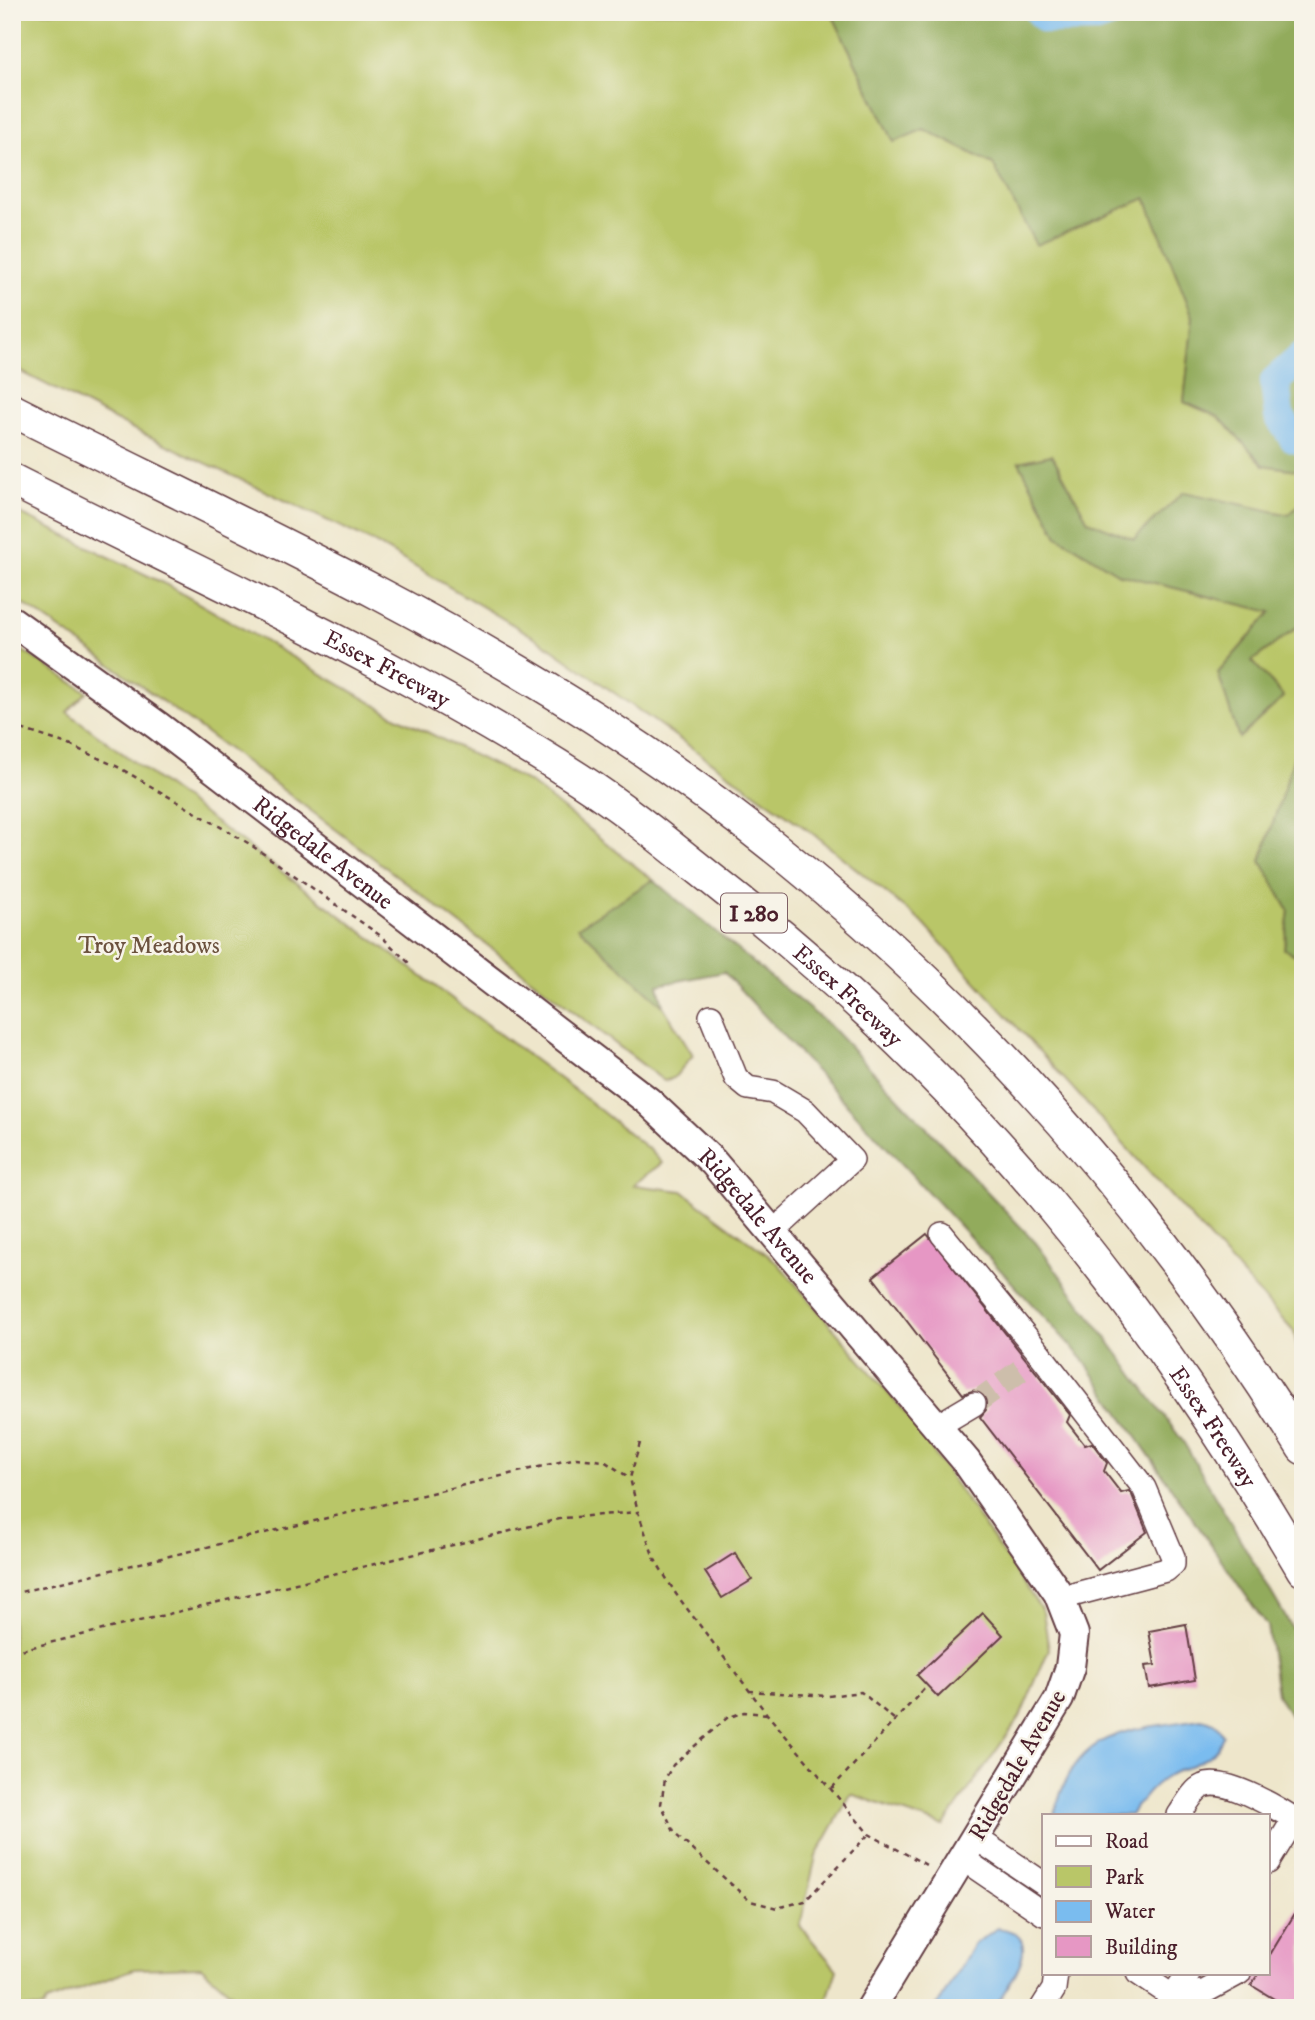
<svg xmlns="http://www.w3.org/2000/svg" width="1315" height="2020" font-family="'IM FELL DW Pica',serif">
<rect width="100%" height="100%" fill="#f7f3e8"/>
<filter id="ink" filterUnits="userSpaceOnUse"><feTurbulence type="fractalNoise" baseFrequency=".0143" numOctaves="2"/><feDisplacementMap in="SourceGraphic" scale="14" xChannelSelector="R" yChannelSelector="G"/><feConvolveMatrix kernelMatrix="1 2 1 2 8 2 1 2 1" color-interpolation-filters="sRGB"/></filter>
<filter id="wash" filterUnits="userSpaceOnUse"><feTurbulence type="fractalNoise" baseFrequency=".00686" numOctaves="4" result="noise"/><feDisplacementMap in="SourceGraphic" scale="28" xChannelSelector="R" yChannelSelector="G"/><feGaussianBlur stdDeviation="1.57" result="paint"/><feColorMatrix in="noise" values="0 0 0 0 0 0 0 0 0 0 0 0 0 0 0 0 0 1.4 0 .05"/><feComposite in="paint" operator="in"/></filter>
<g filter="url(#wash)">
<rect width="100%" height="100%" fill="#eee6cb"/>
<!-- green -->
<g fill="#b9c668" stroke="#82724a" stroke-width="2">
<polygon points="12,12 831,12 894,142 924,129 993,164 1036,244 1146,198 1193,317 1184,402 1219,417 1264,465 1303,471 1303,501 1290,515 1184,492 1134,540 1088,521 1052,455 1019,462 1058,536 1119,574 1271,612 1218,673 1239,738 1284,697 1252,661 1299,626 1303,629 1303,729 1261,861 1289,911 1284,949 1303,959 1303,1375 1294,1332 922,922 812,833 544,643 373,542 125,425 12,367"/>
<path d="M12,510L165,584L395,716L530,783L653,880L579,927L663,1006L693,1055L674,1078L664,1081C449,916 236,748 12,596Z"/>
<polygon points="12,644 87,692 67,712 576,1091 651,1151 662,1163 633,1185 682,1191 777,1262 912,1421 1043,1612 1049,1649 1020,1717 943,1826 851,1794 816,1856 800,1926 837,1970 824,2008 249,2008 201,1967 134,1969 46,2002 43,2008 12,2008"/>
</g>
<!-- forest -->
<g fill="#92ab5c" stroke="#6e6544" stroke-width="2">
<polygon points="831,12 1303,12 1303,471 1264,465 1219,417 1184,402 1193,317 1146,198 1036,245 993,164 924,129 894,142"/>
<polygon points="1052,455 1088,521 1134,539 1184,492 1289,515 1303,501 1303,629 1299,626 1252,661 1284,697 1239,738 1218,673 1271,612 1119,574 1058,536 1019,462"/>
<polygon points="1303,729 1303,959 1284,949 1289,911 1261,861"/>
<polygon points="653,880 830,1026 1036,1243 1184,1443 1303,1647 1303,1737 1277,1694 1267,1626 1082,1358 724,972 658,985 663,1006 578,927"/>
</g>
<!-- water -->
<g fill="#7abcef" stroke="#626e8d" stroke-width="2">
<path d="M1201,1719C1213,1721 1218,1725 1223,1736C1213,1766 1185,1763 1163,1779C1149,1788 1140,1802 1130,1815H1054C1076,1727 1125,1731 1201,1719Z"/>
<path d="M998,1928C1049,1935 1009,1983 994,2008H936L974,1944Z"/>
</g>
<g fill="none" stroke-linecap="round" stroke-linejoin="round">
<!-- river -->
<g stroke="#7abcef" stroke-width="30">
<polyline points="1040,12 1047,19 1097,18 1114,12"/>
<polyline points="1303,356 1275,381 1279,416 1294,438 1303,440"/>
</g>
</g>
<g id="blocks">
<!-- building -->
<g fill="#e697c4">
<polygon points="927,1234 1070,1415 1067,1422 1085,1445 1092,1443 1107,1463 1104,1471 1121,1493 1129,1491 1132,1495 1147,1532 1098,1570 980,1417 986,1410 986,1396 975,1390 963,1394 873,1277"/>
<polygon points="735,1553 752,1580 722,1598 705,1572"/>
<polygon points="983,1613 1003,1635 938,1697 917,1675"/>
<polygon points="1186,1624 1195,1680 1149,1688 1145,1666 1155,1665 1149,1631"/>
<polygon points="1303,1900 1303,2008 1289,2008 1251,1985 1259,1973 1268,1973 1268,1958"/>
</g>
</g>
</g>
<g filter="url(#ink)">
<use href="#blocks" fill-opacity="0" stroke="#633d43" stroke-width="2"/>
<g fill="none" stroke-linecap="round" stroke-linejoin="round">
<!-- minor-tunnel -->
<polyline stroke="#cdbeab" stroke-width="23" stroke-dasharray="23 11" stroke-linecap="butt" points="974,1404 1028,1365"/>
<!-- minor casing -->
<g stroke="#633d43" stroke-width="26">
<g id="minor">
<polyline points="711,1016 736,1078 748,1088 773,1092 805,1111 852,1160 773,1232"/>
<polyline points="942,1234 1037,1350 1144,1488 1173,1557 1173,1564 1166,1570 1061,1598"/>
<polyline points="937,1426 974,1404"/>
<path d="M1179,1815C1185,1807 1193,1790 1203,1786C1226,1776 1283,1811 1303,1825"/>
<polyline points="976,1838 1044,1884"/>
<polyline points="963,1859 1044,1914"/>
<polyline points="1268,1862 1294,1819"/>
<polyline points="1138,1973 1172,1996 1204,1992 1239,1973"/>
<polyline points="1168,2002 1189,1973"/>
<polyline points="1042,2008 1054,1989 1056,1973"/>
</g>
</g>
<!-- major casing -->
<g stroke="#633d43" stroke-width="32">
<g id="major">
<path id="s1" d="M12,621L158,726L648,1101L713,1162L966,1461L1058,1593L1074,1634L1070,1667L1059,1699L871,2008"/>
</g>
</g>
<!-- highway casing -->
<g stroke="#633d43" stroke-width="35">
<g id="highway">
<path d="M12,410C208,509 411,600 596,719C884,905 1123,1157 1303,1448"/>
<path id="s2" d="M12,480C202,576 400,664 579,779C630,812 676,851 724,889C972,1084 1144,1298 1303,1570"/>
</g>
</g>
<!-- path -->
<g stroke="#633d43" stroke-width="2.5" stroke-dasharray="5 5" stroke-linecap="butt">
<polyline points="12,726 67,744 118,767 248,843 381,936 410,964"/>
<polyline points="640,1443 630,1478 638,1512 654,1558 676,1594 767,1714 869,1834 930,1867"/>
<polyline points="12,1594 576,1458 604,1461 630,1478"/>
<polyline points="12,1652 564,1518 638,1512"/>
<polyline points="749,1691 828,1696 861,1692 895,1720"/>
<polyline points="767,1714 744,1712 727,1718 673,1765 665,1779 661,1804 675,1834 750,1901 777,1908 805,1901 869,1834"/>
<polyline points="832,1788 925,1688"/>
</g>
<!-- minor -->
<use href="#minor" stroke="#fff" stroke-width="23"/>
<!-- major -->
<use href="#major" stroke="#fff" stroke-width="28"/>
<!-- highway -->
<use href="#highway" stroke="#fff" stroke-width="32"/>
</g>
</g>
<g text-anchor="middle" stroke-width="5" stroke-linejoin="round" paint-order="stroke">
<!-- shield labels -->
<rect fill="#f7f3e8" stroke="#7e5f64" stroke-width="2" x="721" y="893.5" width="66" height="39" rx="5"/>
<g font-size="23" font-weight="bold" fill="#4a1f2b">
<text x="754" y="921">I 280</text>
</g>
<!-- street labels -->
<g font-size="24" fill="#4a1f2b" stroke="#f7f3e8">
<text dy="8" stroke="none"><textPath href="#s2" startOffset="420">Essex Freeway</textPath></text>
<text dy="8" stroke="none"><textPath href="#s1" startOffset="388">Ridgedale Avenue</textPath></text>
<text dy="8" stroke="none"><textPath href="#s2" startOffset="987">Essex Freeway</textPath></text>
<text dy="8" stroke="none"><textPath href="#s1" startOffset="956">Ridgedale Avenue</textPath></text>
<text dy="8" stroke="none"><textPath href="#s2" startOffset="1554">Essex Freeway</textPath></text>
<text transform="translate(1017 1765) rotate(-60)" y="8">Ridgedale Avenue</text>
</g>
<!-- park labels -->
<g font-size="24" fill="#6b513d" stroke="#f7f3e8">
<text x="149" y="953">Troy Meadows</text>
</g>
</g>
<!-- margin -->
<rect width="1315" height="2020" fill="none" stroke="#f7f3e8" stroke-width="42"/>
<!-- legend -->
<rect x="1042" y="1814" width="228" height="161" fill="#f7f3e8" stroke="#b29e9c" stroke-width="2"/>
<rect x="1056" y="1836" width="35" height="10" fill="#ffffff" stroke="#b29e9c" stroke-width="2"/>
<text x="1105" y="1848" font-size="21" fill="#4a1f2b">Road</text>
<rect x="1056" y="1866" width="35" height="21" fill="#b9c668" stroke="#b29e9c" stroke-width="2"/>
<text x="1105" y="1884" font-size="21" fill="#4a1f2b">Park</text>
<rect x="1056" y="1901" width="35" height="21" fill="#7abcef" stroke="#b29e9c" stroke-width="2"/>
<text x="1105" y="1918" font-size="21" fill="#4a1f2b">Water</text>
<rect x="1056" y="1936" width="35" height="21" fill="#e697c4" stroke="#b29e9c" stroke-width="2"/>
<text x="1105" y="1954" font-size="21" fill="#4a1f2b">Building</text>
</svg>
